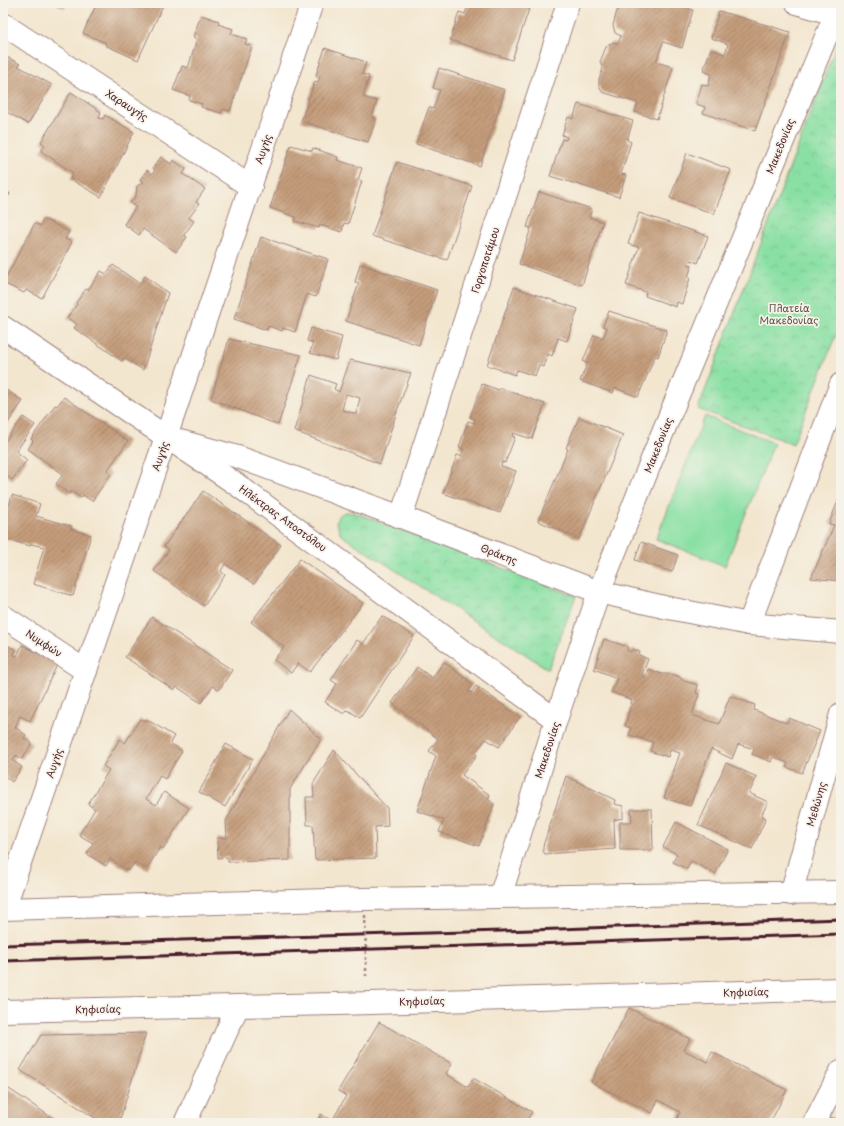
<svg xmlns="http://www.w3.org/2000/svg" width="844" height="1126" font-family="'Playpen Sans',sans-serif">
<defs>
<pattern id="park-crowns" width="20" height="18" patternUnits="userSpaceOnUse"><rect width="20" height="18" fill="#8ae0a4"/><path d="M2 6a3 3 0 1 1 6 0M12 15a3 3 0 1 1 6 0" fill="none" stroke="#79c08d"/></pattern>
<pattern id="building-hatch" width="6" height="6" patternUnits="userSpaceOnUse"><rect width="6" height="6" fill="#c49d7b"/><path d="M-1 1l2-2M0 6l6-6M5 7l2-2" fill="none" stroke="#a17f65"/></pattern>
</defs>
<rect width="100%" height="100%" fill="#f7f3e8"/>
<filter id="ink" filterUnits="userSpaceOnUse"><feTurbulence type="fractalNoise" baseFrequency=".025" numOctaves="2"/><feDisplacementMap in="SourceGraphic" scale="8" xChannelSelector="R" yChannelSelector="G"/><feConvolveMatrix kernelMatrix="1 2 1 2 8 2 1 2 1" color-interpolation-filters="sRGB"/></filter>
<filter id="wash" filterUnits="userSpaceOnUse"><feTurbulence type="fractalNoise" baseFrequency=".012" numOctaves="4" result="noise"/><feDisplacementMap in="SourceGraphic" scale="16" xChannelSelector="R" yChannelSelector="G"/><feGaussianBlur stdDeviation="0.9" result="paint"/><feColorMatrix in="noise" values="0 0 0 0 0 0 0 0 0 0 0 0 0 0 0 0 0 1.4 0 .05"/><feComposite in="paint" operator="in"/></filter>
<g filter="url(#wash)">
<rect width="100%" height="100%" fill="#f3e6cf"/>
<!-- park -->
<g fill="url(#park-crowns)" stroke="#6a8068">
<polygon points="841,33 841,322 793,444 698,409"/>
<polygon points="345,512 356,513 576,596 548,669 341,535 336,522 338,516"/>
</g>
<!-- pitch -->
<polygon fill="#8ae0a4" stroke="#6a8068" points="705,416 774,443 725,566 656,539"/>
<g id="blocks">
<!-- building -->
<g fill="url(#building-hatch)" fill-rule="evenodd">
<polygon points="54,3 67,3 64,8"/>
<polygon points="97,3 164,3 138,60 105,45 106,43 83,33"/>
<polygon points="469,3 531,3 512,60 450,40 459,12 465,14"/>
<polygon points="625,3 691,3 689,9 693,10 682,48 663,42 656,62 673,67 657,119 635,112 638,103 602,92 599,85 599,79 603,69 600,62 606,47 613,42 618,44 621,36 615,33 613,25 617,11 625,6"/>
<polygon points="719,11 790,32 755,131 703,113 705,107 696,104 702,84 708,86 711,74 703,71 711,49 725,54 728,44 711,38"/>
<polygon points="201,15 219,21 218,24 233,29 231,34 247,39 245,44 252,46 230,111 223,109 221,113 201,107 202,104 189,100 190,96 173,90 182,66 188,68 197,39 193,37"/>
<polygon points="325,48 366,62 362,74 369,76 363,97 377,101 372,117 376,119 368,142 301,121 315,81 318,82 320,77 316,75"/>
<polygon points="3,55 20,64 18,66 52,85 28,124 3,110"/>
<polygon points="439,68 505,90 480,166 416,144 429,107 433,109 440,90 433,88"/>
<polygon points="71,92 101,112 99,118 103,119 105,115 134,132 101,197 70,179 73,173 41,151 45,145 41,142"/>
<polygon points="578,104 633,121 627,140 631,142 621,174 626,175 619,197 550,176 562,139 566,140 567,137 562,135 568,117 573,119"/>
<polygon points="291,145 312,151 313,148 338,157 337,160 362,168 358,180 362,181 348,224 344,223 342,232 320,225 319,228 295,221 296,217 270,208"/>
<polygon points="687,153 731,170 714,214 670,198"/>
<polygon points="161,157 171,164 173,160 186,169 183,174 205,189 196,202 199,204 189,218 194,221 184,235 187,237 176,252 143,229 139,235 124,224 136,207 130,203 136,196 137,186 144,182 140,180 147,170 152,174 155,170 153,168"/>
<polygon points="397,162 472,186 447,260 372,236"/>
<polygon points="3,189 10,194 6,199 8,200 3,207"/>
<polygon points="539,192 592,209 589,217 603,222 582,285 519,264 531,228 527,227"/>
<polygon points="639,213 708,236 698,263 690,260 688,264 692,265 688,277 690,278 682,304 677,302 676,307 645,296 646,292 626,285 639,247 628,244"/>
<polygon points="44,219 69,232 65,239 72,242 42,298 26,290 24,293 3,283 35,223 40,226"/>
<polygon points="261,237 328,259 316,297 307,294 295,332 283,328 282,331 268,326 267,330 234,319"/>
<polygon points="360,264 437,290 419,345 346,321 359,283 355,282"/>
<polygon points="113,265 140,284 145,276 168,293 143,370 124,358 122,361 74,328 77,324 67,318 77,304 76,303 86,289 88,290 101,271 106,274"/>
<polygon points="514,287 578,309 567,341 558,338 552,356 548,354 543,367 539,365 535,376 517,370 515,375 487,365"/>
<polygon points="609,311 667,330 658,357 655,356 638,397 615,388 613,393 580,381 587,364 583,361 594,335 603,338 607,328 603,326"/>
<polygon points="311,328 342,337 336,360 310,353 313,343 307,341"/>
<polygon points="229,339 301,355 278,425 211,399"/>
<path d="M350,360L411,373L397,411L380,464L294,431L311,375L336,384L334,389L339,392ZM346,394L360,398L356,414L342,410Z"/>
<polygon points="482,384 499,390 500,388 545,404 532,439 513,433 512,436 515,437 505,463 502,462 501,466 516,471 500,513 443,493 457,455 461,456 464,449 459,447 468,421 474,423 475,419 470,417"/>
<polygon points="3,388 23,401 3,430"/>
<polygon points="64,397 128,441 107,471 111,474 92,501 83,495 81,498 71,491 69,494 56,484 63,474 28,449 33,441 31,439 55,405 57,406"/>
<polygon points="23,417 35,425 16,451 27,460 12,480 3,473 3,444"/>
<polygon points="579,417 623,435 579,539 538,521 568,449 566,448"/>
<polygon points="203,491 281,545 254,584 225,564 221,571 225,575 204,606 154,571 169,550 164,546"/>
<polygon points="841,493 841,581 811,578 832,530 834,525 829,524"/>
<polygon points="12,495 40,504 36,516 71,526 71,529 91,535 73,596 33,584 44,547 31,544 30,546 3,538 3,512 7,513"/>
<polygon points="641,542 678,555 672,572 635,560"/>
<polygon points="300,559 363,603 310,672 298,663 291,673 274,660 284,647 251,622"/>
<polygon points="382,616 414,636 360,718 348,710 344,714 325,702 337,684 331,680 357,640 363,644"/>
<polygon points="152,617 232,670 219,690 213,686 201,703 177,687 174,690 125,657"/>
<polygon points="604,639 628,647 627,650 631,652 633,649 640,652 639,655 648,659 642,675 645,677 648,669 662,674 670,674 678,676 684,681 698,685 696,693 699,694 692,715 719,724 730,696 755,705 754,710 787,723 789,718 820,731 802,773 786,767 788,763 773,757 771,762 752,754 754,749 738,744 732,759 711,749 690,806 664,798 680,753 670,750 668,757 650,751 653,742 629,735 631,728 625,726 632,700 611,692 617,678 594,669"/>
<polygon points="7,645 16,650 14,655 17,656 22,645 58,663 30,721 20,716 15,727 26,735 24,738 32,743 22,759 16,755 13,761 22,767 12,782 5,776 3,778 3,649 5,650"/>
<polygon points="444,662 473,684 468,691 471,693 476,686 520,717 499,747 486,739 475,753 477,755 462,775 490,795 488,799 494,804 479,846 439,832 444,820 417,811 436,756 429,751 438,739 392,703 417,667 432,678"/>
<polygon points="289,709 321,739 290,789 290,860 228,862 228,857 218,858 217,838 227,838 226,821"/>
<polygon points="140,719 145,721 146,719 174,736 170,743 182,751 165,779 160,776 146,799 156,805 164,792 189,808 163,849 160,847 147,869 135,862 129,871 110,859 106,866 87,854 93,843 79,835 95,809 88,804 109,770 103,766 120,739 125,743"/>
<polygon points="226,744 253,759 225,807 199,792"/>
<polygon points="334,750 387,808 388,826 375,827 376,858 315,860 313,825 307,825 306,797 314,797 313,784"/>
<polygon points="726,763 757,777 749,793 768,802 761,816 766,818 752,849 698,825"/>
<polygon points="566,776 615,800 614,804 623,806 623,818 614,820 615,849 545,854 543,851 543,846"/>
<polygon points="631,809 652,809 653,850 620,850 620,822 632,822"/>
<polygon points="676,822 728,849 715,874 691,861 687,869 673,862 677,854 663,847"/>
<polygon points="629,1008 690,1039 684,1050 707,1062 712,1052 787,1090 770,1123 675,1123 680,1112 658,1100 652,1113 591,1082"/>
<polygon points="379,1022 452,1064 446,1074 468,1087 473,1078 532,1112 525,1123 316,1123 321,1114 332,1121 346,1096 338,1091"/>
<polygon points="146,1033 119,1123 103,1123 20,1070 41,1035"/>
<polygon points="3,1085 60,1123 3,1123"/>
<polygon points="830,1117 841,1122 841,1123 827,1123"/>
</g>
</g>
</g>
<g filter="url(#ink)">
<use href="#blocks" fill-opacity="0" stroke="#9e827d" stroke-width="1"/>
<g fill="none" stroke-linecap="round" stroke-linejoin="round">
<!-- pedestrian casing -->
<g stroke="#9e827d" stroke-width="24">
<polyline id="pedestrian" points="238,1006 337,1004 841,989"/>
</g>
<!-- minor casing -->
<g stroke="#9e827d" stroke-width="24">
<g id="minor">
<polyline points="797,3 841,16"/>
<polyline points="3,24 251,187"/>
<polyline points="3,327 236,484 556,720"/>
<polyline points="166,437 238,457 401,517 599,592 664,607 749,624 841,632"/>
<polyline points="401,517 568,3"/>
<polyline points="3,616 86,671"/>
<polyline points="749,624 841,384"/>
<polyline points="791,894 841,714"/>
<polyline points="500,897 556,720 599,592 660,439 840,3"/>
<polyline points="3,909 364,899 841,892"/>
<polyline points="3,1011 238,1006 185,1123"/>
<polyline points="814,1123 841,1071"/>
</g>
</g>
<!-- tertiary casing -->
<g stroke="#9e827d" stroke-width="24">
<polyline id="tertiary" points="4,909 166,437 312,3"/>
</g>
<!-- path -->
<polyline stroke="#9e827d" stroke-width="2.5" stroke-dasharray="3 3" stroke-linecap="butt" points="366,962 366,976"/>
<!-- pedestrian -->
<use href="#pedestrian" stroke="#fff" stroke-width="22"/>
<!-- minor -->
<use href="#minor" stroke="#fff" stroke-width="22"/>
<!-- tertiary -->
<use href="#tertiary" stroke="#fff" stroke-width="22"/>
<!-- rail -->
<g stroke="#4a1f2b" stroke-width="3">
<polyline points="3,945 502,931 841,919"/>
<polyline points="3,961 841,934"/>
</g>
<!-- path-bridge -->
<polyline stroke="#9e827d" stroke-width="2.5" stroke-dasharray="3 3" stroke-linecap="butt" points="365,915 366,962"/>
</g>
</g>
<g text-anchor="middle" stroke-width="3.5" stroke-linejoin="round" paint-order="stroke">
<!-- street labels -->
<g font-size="10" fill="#4a1f2b" stroke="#f7f3e8">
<text transform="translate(127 105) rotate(33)" y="4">Χαραυγής</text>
<text transform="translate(780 146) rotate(-68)" y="4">Μακεδονίας</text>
<text transform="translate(263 149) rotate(-71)" y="4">Αυγής</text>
<text transform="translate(485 260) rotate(-72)" y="4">Γοργοποτάμου</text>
<text transform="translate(658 445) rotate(-68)" y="4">Μακεδονίας</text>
<text transform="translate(160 456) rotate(-71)" y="4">Αυγής</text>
<text transform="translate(283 518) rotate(36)" y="4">Ηλέκτρας Αποστόλου</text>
<text transform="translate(499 554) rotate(21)" y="4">Θράκης</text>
<text transform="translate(44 643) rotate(33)" y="4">Νυμφών</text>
<text transform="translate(547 750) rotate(-72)" y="4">Μακεδονίας</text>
<text transform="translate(54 763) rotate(-71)" y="4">Αυγής</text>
<text transform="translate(816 804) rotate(-74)" y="4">Μεθώνης</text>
<text transform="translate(746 992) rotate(-2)" y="4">Κηφισίας</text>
<text transform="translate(422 1001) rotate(-2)" y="4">Κηφισίας</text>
<text transform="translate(98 1009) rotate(-1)" y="4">Κηφισίας</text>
</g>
<!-- park labels -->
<g font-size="10" fill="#5a4f49" stroke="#f7f3e8">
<text x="789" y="312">Πλατεία<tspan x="789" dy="12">Μακεδονίας</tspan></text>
</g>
</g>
<!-- margin -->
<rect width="844" height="1126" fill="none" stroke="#f7f3e8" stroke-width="16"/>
</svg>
